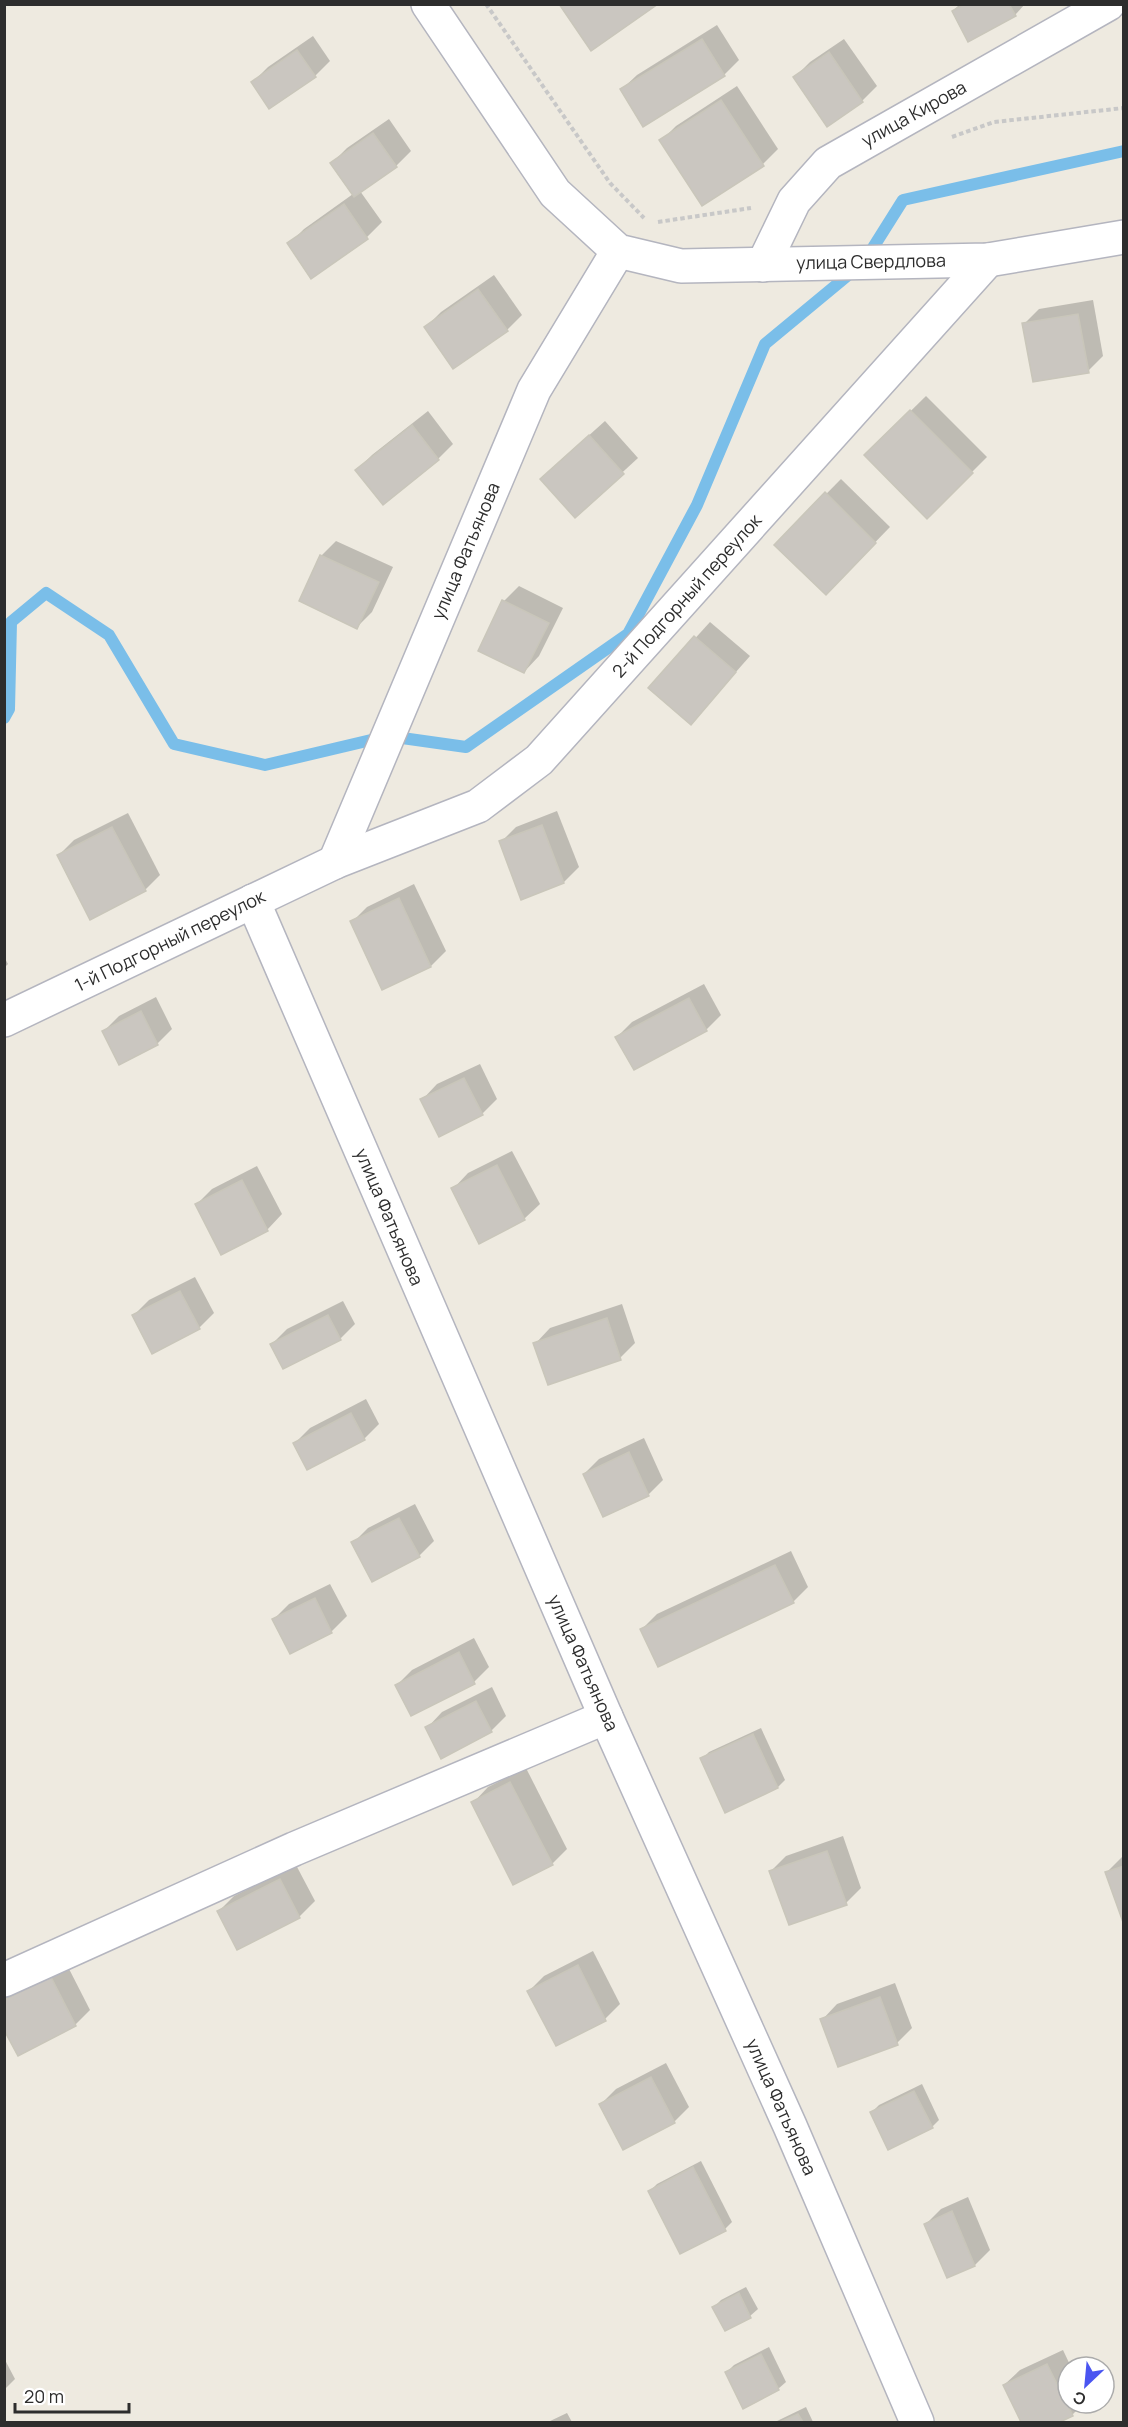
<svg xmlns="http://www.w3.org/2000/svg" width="1128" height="2427" font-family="Manrope,sans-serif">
<rect width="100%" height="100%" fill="#eeeae0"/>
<!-- shadow -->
<g fill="#0003">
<polygon points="960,4 1025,4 1015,15 953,11"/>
<polygon points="717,25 739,60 724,75 621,90 637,75"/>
<polygon points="313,36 330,61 315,76 270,107 253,82 268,67"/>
<polygon points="844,39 877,86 862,101 828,125 795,77 810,62"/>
<polygon points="737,86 778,149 763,164 702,204 661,141 676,126"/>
<polygon points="389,119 411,151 396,166 360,191 382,222 367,237 311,277 289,244 304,229 353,194 332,163 347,148"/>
<polygon points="494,275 522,315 507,330 426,327 441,312"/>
<polygon points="1093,300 1103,356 1088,371 1024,324 1039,309"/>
<polygon points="926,396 987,457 927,517 866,455"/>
<polygon points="428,411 453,444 438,459 383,503 357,470 372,455"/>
<polygon points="605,421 638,458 576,515 557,464"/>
<polygon points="841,479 890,527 826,593 776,545"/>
<polygon points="336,541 393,567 372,612 357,627 321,556"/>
<polygon points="519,586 563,608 539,656 524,672 504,601"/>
<polygon points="710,622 750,656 691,723 650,688"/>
<polygon points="557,811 579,867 564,882 522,898 501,842 516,827"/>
<polygon points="128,813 160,875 145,890 59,855 74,840"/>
<polygon points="414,884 446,951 431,966 383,988 352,922 367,907"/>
<polygon points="4,957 8,964 4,968"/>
<polygon points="704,984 721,1015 706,1030 617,1037 632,1022"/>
<polygon points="156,997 172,1029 157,1044 104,1031 119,1016"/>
<polygon points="480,1064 497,1099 482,1114 422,1100 437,1084"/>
<polygon points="512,1151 540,1204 524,1219 453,1189 468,1173"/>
<polygon points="257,1166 282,1214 267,1230 197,1204 212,1189"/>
<polygon points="195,1277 214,1313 199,1328 134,1315 149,1300"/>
<polygon points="343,1301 355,1324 340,1339 272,1344 287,1329"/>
<polygon points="622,1304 635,1343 620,1358 535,1344 550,1328"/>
<polygon points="366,1399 379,1424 364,1439 295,1443 310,1428"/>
<polygon points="644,1438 663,1480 648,1495 584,1474 599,1459"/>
<polygon points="415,1504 434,1541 419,1556 353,1543 368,1528"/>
<polygon points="791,1551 808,1587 793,1602 642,1629 657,1614"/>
<polygon points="330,1584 347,1616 332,1631 291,1652 274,1619 289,1604"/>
<polygon points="474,1638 489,1667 474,1682 397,1685 412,1670"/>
<polygon points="492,1687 506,1716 491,1731 427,1728 442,1712"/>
<polygon points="761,1728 785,1780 778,1787 726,1811 702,1759 709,1752"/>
<polygon points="526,1768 567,1849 552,1864 473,1803 488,1787"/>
<polygon points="843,1836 861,1888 846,1903 771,1871 786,1856"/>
<polygon points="1122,1857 1124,1857 1124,1920 1107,1872"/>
<polygon points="296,1865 315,1901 300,1916 238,1948 219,1911 234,1896"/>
<polygon points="593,1951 620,2004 605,2019 529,1991 544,1976"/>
<polygon points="66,1963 90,2010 75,2025 4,2027 4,1996 9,1992"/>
<polygon points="895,1983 912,2028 897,2043 839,2065 822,2020 837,2004"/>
<polygon points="666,2063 689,2107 674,2122 601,2104 616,2089"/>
<polygon points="922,2084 939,2120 932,2127 871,2113 879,2105"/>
<polygon points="701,2161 732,2222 725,2229 650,2191 657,2184"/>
<polygon points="968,2197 990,2250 975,2265 948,2276 926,2224 941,2209"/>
<polygon points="746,2287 758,2309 750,2316 725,2329 714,2307 721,2300"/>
<polygon points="769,2347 786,2382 778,2389 727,2372 734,2365"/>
<polygon points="1063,2350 1071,2367 1068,2367 1068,2403 1084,2403 1072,2415 1056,2422 1022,2422 1004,2385 1020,2370"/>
<polygon points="4,2358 15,2379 4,2390"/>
<polygon points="806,2407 813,2422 775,2422"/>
<polygon points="567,2413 572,2422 548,2422"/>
</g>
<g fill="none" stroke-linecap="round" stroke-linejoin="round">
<!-- stream -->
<polyline stroke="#7abee9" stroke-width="12" points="4,718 9,709 11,622 46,593 109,635 174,744 265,765 388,736 466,747 628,634 697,505 765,344 864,262 903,200 1124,151"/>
</g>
<!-- building -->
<g fill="#cac6c0" stroke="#c9c6ba" stroke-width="1.5">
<polygon points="559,4 658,4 591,51"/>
<polygon points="964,4 1009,4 1016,16 968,42 952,11"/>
<polygon points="702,39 725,76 643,127 620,89"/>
<polygon points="297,50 316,77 269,109 251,82"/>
<polygon points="829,52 863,102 827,127 793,77"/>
<polygon points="721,100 764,166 702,206 659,140"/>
<polygon points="373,133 397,167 354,197 330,163"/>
<polygon points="344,204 368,239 311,279 287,243"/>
<polygon points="478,289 508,331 453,369 424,327"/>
<polygon points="1078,314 1089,373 1033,382 1022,323"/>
<polygon points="910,410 973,473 927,519 864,455"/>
<polygon points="412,425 439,460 383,505 355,470"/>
<polygon points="589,435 624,474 575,518 540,479"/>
<polygon points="825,492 876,543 826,595 774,545"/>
<polygon points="320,555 379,582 357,629 299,601"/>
<polygon points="502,600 549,623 524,673 478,651"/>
<polygon points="694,636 736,672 691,725 648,688"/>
<polygon points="542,825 564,883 521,900 499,841"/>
<polygon points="112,827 146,891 90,920 57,855"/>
<polygon points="399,898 431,967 382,990 350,921"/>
<polygon points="689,998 707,1031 634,1070 615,1037"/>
<polygon points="141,1011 158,1045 119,1065 102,1031"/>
<polygon points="464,1078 483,1115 439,1137 420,1099"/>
<polygon points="497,1165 525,1220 479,1244 451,1188"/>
<polygon points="242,1180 268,1231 221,1255 195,1204"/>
<polygon points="180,1291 200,1329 152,1354 132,1315"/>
<polygon points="328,1315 341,1340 283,1369 270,1344"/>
<polygon points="607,1318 621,1360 548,1385 533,1343"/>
<polygon points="351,1413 365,1440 307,1470 293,1443"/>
<polygon points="629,1452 649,1496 603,1517 583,1474"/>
<polygon points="399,1518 420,1557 372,1582 351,1542"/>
<polygon points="775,1565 794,1603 658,1667 640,1629"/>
<polygon points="315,1598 332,1633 290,1654 272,1619"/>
<polygon points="459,1652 475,1684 411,1716 395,1685"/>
<polygon points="476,1701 492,1732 441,1759 425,1727"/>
<polygon points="753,1734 778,1788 725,1813 700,1758"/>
<polygon points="510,1782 553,1865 513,1885 471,1802"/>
<polygon points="827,1851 847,1905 789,1925 769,1871"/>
<polygon points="1124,1866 1124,1925 1105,1872"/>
<polygon points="280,1879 300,1918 237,1950 217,1911"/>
<polygon points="578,1965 606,2021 556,2046 527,1991"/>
<polygon points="51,1977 76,2026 18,2056 4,2030 4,2000"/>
<polygon points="880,1997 898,2045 838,2067 820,2019"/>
<polygon points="651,2077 675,2123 623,2150 599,2104"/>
<polygon points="914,2091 933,2128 888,2150 870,2112"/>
<polygon points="693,2167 726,2231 680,2254 648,2191"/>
<polygon points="952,2211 975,2266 947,2278 924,2224"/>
<polygon points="739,2293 751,2318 725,2331 712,2307"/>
<polygon points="761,2354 779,2390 743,2409 725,2372"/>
<polygon points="1047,2364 1073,2416 1060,2422 1021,2422 1003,2385"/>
<polygon points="798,2414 803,2422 780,2422"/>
</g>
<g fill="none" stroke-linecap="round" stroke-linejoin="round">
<!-- minor casing -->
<g stroke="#b4b5bf" stroke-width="36">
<g id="minor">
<polyline points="763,265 794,201 828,163 1108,4"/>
<polyline points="335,862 534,390 618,251"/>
<polyline points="253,901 606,1717 790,2126 917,2422"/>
<polyline points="4,1020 335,862 478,806 539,760 988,260"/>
<polyline points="4,1980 294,1849 606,1717"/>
</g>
</g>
<!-- secondary casing -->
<g stroke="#b4b5bf" stroke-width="36">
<polyline id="secondary" points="428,4 555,193 618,251 681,266 988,260 1124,237"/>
</g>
<!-- path -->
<g stroke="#c8c8c8" stroke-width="4" stroke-dasharray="4.5 3" stroke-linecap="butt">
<polyline points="486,4 610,183 644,218"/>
<polyline points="952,137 994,122 1124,108"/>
<polyline points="658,222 751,208"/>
</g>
<!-- minor -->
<use href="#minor" stroke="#fff" stroke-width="33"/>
<!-- secondary -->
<use href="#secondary" stroke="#fff" stroke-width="33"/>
</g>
<g text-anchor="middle" stroke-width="6" stroke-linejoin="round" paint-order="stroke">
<!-- street labels -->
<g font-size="18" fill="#2d2d2d" stroke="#fff">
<text transform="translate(914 114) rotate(-29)" y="6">улица Кирова</text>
<text transform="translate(871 262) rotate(-1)" y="6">улица Свердлова</text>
<text transform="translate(466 551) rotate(-67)" y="6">улица Фатьянова</text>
<text transform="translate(687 596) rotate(-48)" y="6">2-й Подгорный переулок</text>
<text transform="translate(170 941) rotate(-26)" y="6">1-й Подгорный переулок</text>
<text transform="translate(389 1217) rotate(67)" y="6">улица Фатьянова</text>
<text transform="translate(583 1663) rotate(66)" y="6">улица Фатьянова</text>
<text transform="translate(781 2107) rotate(66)" y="6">улица Фатьянова</text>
</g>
</g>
<!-- border -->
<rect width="1128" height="2427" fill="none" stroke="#2d2d2d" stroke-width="12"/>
<!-- north arrow -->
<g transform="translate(1086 2385) rotate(206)"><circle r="28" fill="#ffffff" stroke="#ababab" stroke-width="1.5"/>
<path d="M0-4.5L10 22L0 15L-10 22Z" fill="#4a55f1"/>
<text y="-9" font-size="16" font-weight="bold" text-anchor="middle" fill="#2d2d2d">С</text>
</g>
<!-- scale -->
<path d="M15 2403v9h114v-9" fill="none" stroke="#2d2d2d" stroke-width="3"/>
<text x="24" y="2403" font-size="18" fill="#2d2d2d" stroke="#ffffff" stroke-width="4.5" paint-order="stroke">20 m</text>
</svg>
